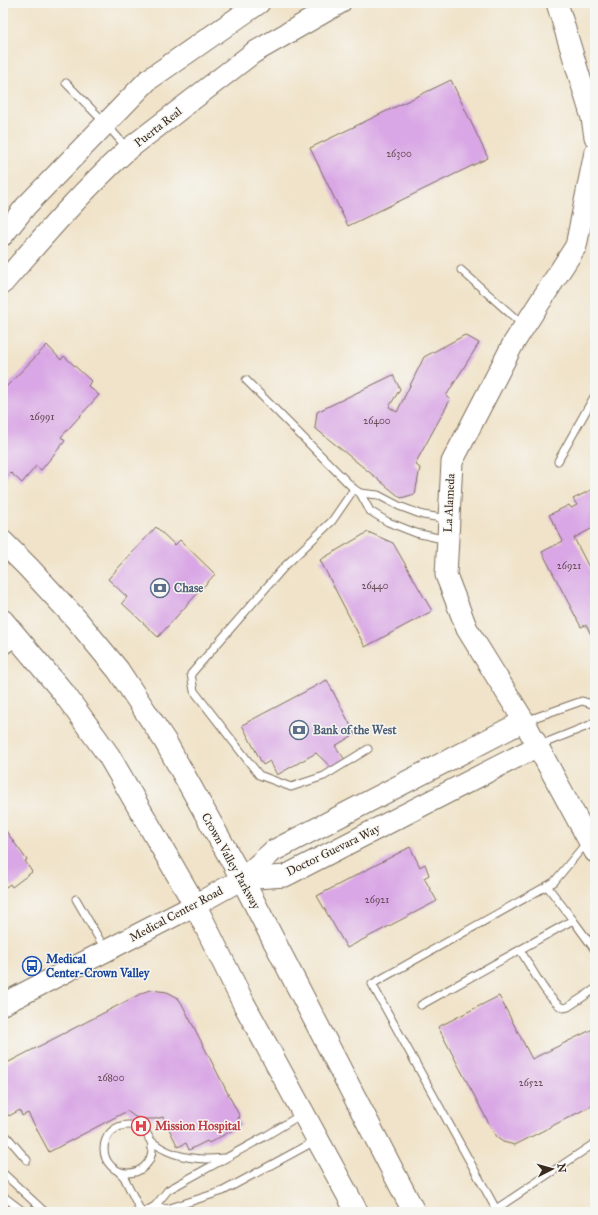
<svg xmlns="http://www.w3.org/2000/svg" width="598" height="1215" font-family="'IM FELL Great Primer',serif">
<rect width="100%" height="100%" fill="#f6f6f2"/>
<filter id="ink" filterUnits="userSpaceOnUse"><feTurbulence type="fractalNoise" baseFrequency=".025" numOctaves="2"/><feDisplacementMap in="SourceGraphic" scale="8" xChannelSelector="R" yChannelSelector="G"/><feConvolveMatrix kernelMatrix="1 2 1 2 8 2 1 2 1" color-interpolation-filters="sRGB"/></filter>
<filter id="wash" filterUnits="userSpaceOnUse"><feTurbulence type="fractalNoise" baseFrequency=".012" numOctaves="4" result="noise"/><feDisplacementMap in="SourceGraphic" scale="16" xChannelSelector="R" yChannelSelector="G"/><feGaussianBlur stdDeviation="0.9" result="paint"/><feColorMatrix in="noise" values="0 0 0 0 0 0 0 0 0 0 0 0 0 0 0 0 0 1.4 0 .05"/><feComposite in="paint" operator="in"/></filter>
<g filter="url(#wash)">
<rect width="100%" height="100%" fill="#f0e3c9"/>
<g id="blocks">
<!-- building -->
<g fill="#d9a7e5">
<polygon points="451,80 488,158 348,226 310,148"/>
<polygon points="465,335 479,343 446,396 450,400 415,464 420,468 415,494 401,498 315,428 317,412 393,375 400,389 389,407 397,412 424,357"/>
<polygon points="47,345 61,360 64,356 91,381 88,386 99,395 61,437 65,441 41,470 36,466 22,483 11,473 5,478 3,476 3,452 5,449 3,447 3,390"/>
<polygon points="595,488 595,527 574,538 595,579 595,642 586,625 581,627 542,552 563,541 549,515 569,505 571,508 577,505 573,499"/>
<polygon points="156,527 175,545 180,540 215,574 158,637 122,603 127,597 108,579"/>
<polygon points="368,532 393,543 432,611 365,647 320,560"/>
<polygon points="327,680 355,734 335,746 346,761 333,769 316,753 277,775 270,761 263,765 242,725"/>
<polygon points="3,827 27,860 25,861 32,872 12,887 10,884 3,889"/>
<polygon points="410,847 420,867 425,864 429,875 424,878 437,901 347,948 317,896"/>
<polygon points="151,990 167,992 173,995 178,998 182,1004 240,1117 238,1118 242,1125 209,1143 207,1141 189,1150 186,1143 178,1147 163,1117 155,1119 145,1119 135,1117 127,1111 49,1152 28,1113 22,1116 20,1110 9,1116 7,1113 3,1115 3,1096 6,1095 3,1089 3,1065 144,992"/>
<polygon points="499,996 532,1059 595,1028 595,1104 515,1145 503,1142 496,1137 438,1027"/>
</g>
</g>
</g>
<g filter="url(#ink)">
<use href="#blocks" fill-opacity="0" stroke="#7a6b5a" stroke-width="1"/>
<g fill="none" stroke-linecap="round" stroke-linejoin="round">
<!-- lane casing -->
<g stroke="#7a6b5a" stroke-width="9">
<g id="lane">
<polyline points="66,83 106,124 127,148"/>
<polyline points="461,270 523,325"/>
<polyline points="246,380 354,489 360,493 370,511 388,522 416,533 447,540"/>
<polyline points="558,461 595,395"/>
<polyline points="354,489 332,521 285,566 191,674 194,691 259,775 291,787 324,776 368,749"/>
<polyline points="360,493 378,495 399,506 423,515 448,519"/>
<polyline points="3,652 17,642"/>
<polyline points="525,721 582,701 595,705"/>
<polyline points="540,745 590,725 595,721"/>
<polyline points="587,842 554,882 372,984 496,1209 595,1143"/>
<polyline points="547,886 573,920"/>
<polyline points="76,899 105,949"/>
<path d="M520,950C530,965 548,1001 563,1008L568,1007L595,989"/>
<polyline points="421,1005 573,920 595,950"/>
<circle cx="128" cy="1149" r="24"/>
<polyline points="3,1132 27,1160"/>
<path d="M149,1139C169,1157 196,1161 223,1158"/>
<polyline points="119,1172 124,1177 141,1212"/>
<polyline points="3,1173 45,1212"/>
<polyline points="3,1196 24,1212"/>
<polyline points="155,1206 167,1209 223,1191 317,1140"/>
<polyline points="144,1212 155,1206 168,1190 264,1137 302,1114"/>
</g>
</g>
<!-- secondary casing -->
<g stroke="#7a6b5a" stroke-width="23">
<g id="secondary">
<polyline points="557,3 592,118 595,137"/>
<polyline points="595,152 576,246 513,344 452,462 446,575 467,629 524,721 595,852"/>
<polyline points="3,235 26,206 148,80 259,3"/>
<path d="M3,283C42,238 81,192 126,151L253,53L340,3"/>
<polyline points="242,879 285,876 538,746"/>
<polyline points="3,1004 195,905 242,879 273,851 524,721"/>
</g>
</g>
<!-- primary casing -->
<g stroke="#7a6b5a" stroke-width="24">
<g id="primary">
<polyline points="3,542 28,567 76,619 118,670 165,741 242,879 414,1212"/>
<polyline points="3,621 63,692 109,756 195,905 244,1004 357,1212"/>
</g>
</g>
<!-- lane -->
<use href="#lane" stroke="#fff" stroke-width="7"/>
<!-- secondary -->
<use href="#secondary" stroke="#fff" stroke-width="21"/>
<!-- primary -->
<use href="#primary" stroke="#fff" stroke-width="22"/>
</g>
</g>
<!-- icons -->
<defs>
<g id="bank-ring" transform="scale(1)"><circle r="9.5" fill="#f6f6f2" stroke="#5c6f8a" stroke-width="1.5"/><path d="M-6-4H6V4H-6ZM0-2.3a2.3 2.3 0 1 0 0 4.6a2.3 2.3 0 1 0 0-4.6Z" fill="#5c6f8a"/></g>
<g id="bus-ring" transform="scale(1)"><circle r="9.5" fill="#f6f6f2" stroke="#1a4fb4" stroke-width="1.5"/><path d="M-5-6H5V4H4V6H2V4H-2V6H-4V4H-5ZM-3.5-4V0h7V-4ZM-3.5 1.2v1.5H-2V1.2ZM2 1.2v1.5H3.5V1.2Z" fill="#1a4fb4"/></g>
<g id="hospital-ring" transform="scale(1)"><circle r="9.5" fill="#f6f6f2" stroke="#e0444e" stroke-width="1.5"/><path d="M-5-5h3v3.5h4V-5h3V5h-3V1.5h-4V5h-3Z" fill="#e0444e"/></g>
</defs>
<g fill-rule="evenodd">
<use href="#bank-ring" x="160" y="588"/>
<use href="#bank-ring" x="299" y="730"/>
<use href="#bus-ring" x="32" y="966"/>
<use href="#hospital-ring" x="141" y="1126"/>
</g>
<g text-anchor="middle" stroke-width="3" stroke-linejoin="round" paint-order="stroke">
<!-- number labels -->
<g font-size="10" fill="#624950">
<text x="399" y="157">26300</text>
<text x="42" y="420">26991</text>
<text x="377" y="424">26400</text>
<text x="569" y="569">26921</text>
<text x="375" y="589">26440</text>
<text x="377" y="903">26921</text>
<text x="111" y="1081">26800</text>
<text x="531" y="1086">26522</text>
</g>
<!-- street labels -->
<g font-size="12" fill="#3b2a1e" stroke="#f6f6f2">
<text transform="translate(158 127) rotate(-38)" y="4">Puerta Real</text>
<text transform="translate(449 503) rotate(-87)" y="4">La Alameda</text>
<text transform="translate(333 850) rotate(-26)" y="4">Doctor Guevara Way</text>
<text transform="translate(231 861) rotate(61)" y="4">Crown Valley Parkway</text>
<text transform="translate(176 914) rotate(-28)" y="4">Medical Center Road</text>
</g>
<!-- service labels -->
<g font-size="12" font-weight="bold" fill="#4e5e75" stroke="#f6f6f2" text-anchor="start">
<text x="174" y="592">Chase</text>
<text x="313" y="734">Bank of the West</text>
</g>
<!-- transit labels -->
<g font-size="12" font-weight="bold" fill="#164399" stroke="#f6f6f2" text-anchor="start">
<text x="46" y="963">Medical<tspan x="46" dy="14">Center-Crown Valley</tspan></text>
</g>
<!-- health labels -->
<g font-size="12" font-weight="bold" fill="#be3a42" stroke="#f6f6f2" text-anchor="start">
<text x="155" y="1130">Mission Hospital</text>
</g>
</g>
<!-- margin -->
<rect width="598" height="1215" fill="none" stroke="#f6f6f2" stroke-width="16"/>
<!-- north arrow -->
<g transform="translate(552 1169) rotate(84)" stroke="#f6f6f2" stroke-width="3" paint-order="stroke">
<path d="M0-3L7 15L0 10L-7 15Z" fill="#3b2a1e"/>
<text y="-6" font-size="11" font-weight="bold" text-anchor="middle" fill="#3b2a1e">N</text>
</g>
</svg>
